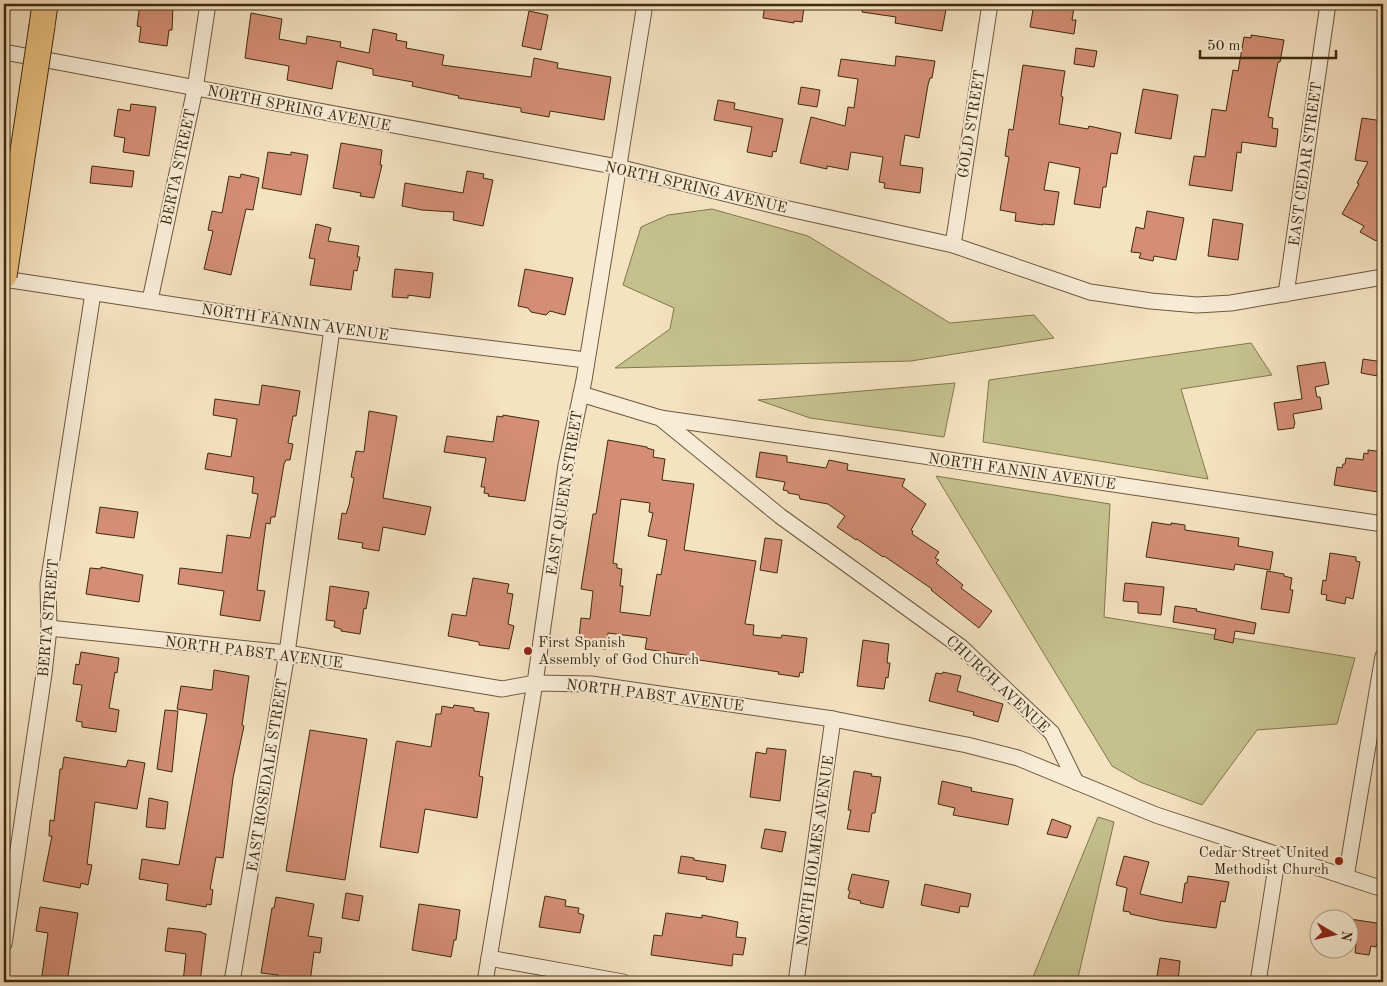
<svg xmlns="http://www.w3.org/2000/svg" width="1387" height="986" font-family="'Old Standard TT',serif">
<rect width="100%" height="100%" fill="#f5e2c1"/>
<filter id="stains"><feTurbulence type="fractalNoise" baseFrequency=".004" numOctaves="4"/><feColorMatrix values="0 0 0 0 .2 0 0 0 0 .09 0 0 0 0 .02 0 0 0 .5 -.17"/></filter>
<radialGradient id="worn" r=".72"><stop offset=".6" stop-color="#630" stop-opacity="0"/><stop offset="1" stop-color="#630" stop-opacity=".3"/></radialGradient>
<!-- green -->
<g fill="#c4c18d" stroke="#82764e">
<polygon points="712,209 808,236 950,323 1034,315 1054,338 911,361 615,368 670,329 674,308 623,285 641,227 668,215"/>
<polygon points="1251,343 1272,375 1181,389 1208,479 983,442 989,380"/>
<polygon points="955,383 944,437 810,418 758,400"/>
<polygon points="936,476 1110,504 1104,617 1355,658 1337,724 1257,730 1202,805 1140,782 1112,766"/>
<polygon points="1098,817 1114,822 1077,982 1031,982"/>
</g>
<!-- building -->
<g fill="#d38e75" stroke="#3f2a0f" fill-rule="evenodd">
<polygon points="140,4 173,5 172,30 169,30 167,46 139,42 141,27 137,26"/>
<polygon points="765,4 781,4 804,7 802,22 794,21 794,23 763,18"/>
<polygon points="863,4 947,4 942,31 895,23 896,17 862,12"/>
<polygon points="1034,4 1050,4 1074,7 1072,20 1076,20 1074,34 1030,27"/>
<polygon points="529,11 548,15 541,50 522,46"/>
<polygon points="251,13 282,19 279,39 306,44 307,36 341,42 340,47 369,53 373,29 397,34 396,40 407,42 406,48 444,55 442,65 531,77 534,58 558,63 557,68 611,77 604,120 550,111 549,117 521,112 521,108 458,98 459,96 412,86 413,82 373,75 373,69 337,61 332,89 287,80 289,66 245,58"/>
<polygon points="1251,35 1284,40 1280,62 1278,62 1268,117 1273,118 1272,128 1278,129 1276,147 1242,142 1241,153 1237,152 1232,191 1189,185 1194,156 1205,157 1212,109 1226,111 1233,70 1238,71 1244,37 1251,38"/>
<polygon points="1076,48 1097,51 1094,67 1074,64"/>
<polygon points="896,56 935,61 932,78 930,78 928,85 919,138 905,135 900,165 923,168 920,193 884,188 885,183 879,182 883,157 851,152 848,170 827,166 827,169 800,163 811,117 845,126 848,107 854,108 858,79 838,76 841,59 895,66"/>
<polygon points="1023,65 1065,71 1061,96 1063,97 1059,124 1088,129 1089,126 1121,133 1117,154 1111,153 1106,187 1103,187 1100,208 1074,204 1080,168 1049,162 1044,190 1059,192 1054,225 1043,224 1043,225 1015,221 1016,213 1000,210 1009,157 1005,156 1009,129 1013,130"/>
<polygon points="801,87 820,90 817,107 798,104"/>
<polygon points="1143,89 1178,95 1171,139 1135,133"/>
<polygon points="718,100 735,103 734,109 783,119 776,152 773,151 772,157 747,152 752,127 714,120"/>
<polygon points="131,104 156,107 149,156 123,152 125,138 114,136 118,109 130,111"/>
<polygon points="1362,118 1383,121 1383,241 1378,238 1376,241 1360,232 1364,226 1342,214 1359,184 1357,183 1368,162 1355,160"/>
<polygon points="341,143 382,150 380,165 382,165 374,198 360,196 361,193 333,188"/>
<polygon points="268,152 291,155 291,152 308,155 301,195 262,188"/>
<polygon points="92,166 134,171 132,187 90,183"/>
<polygon points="467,171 484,174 483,178 493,180 483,226 453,220 454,212 422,210 402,206 405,183 463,193"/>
<polygon points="241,174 259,178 253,210 246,209 231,275 204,269 213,231 208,230 212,211 222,213 229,176 240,178"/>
<polygon points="1147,211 1184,218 1176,260 1154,256 1153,261 1139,258 1141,253 1131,252 1136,227 1144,229"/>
<polygon points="1213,219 1243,224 1238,260 1208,256"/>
<polygon points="316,224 331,228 328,241 359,246 357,257 360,257 357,271 354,270 351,290 310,285 315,259 309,258"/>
<polygon points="395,269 433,273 430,298 408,295 408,298 392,297"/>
<polygon points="525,269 573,278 565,315 550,311 546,315 531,312 528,308 518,306"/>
<polygon points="1363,359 1383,362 1383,377 1361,373"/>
<polygon points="1325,362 1329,384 1315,387 1317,397 1320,397 1322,409 1293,414 1295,424 1294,425 1294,428 1278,430 1274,403 1302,399 1297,366"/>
<polygon points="262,385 300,391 296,416 293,416 288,443 293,444 290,460 286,460 284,464 275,517 271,517 270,524 266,523 257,590 265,591 260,621 220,615 224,591 178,584 180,568 222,573 227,535 250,538 258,494 252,493 254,477 205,469 208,453 231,457 237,419 213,415 215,399 259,405"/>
<polygon points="369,411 397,416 383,498 431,507 425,535 383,527 379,551 362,548 363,543 338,539 342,513 346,514 349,505 354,478 351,477 356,451 364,452"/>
<polygon points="503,415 539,421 525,501 488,496 489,494 484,493 485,487 481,487 486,458 444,452 447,436 493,442 497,416 503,417"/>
<path d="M608,440L647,447V448L654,450L653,457L665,459L662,480L694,484L684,550L756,561L745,624L754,625L753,635L781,638L782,635L807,638L803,673L800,672L799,677L778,674L779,672L699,660V658L691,656L645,649L647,638L608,633L606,649L578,646L581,618L590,619L593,591L581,589L593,514H596ZM621,499L650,503L649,512L653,513L648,536L667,540L661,575L657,574L650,616L620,612L623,586H620L622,569L617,568V564L613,563Z"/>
<polygon points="1368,450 1383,452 1378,492 1334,485 1337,467 1342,468 1343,464 1345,464 1346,458 1363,460 1364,453 1368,454"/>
<polygon points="760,452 787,456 787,462 826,468 829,460 848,464 847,470 905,479 902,486 926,504 911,530 913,531 912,534 939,552 935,558 939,560 936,563 963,585 961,588 992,611 979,628 931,590 932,589 884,556 883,557 857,539 856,540 837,527 845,516 828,504 800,499 799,495 788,493 788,491 783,490 785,482 756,477"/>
<polygon points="100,507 138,512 134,538 96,533"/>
<polygon points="1152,522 1171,525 1171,523 1185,525 1185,530 1239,538 1238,546 1273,552 1270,570 1235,564 1234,570 1146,557"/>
<polygon points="765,538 782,540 777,573 760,570"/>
<polygon points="1330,553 1356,557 1356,561 1360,562 1353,599 1346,597 1345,604 1326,600 1327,595 1321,594 1323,580 1326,581"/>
<polygon points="101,567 143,575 139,602 86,594 90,568 101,569"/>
<polygon points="1267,571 1284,574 1284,576 1292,578 1290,590 1293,590 1289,613 1261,609"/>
<polygon points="473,578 509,584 507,593 513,594 508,624 514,626 509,649 479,645 479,642 448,636 452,614 466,616"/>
<polygon points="1125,583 1164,587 1161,615 1138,613 1138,602 1123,601"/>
<polygon points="330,586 369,592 366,609 364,608 360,634 341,631 341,629 334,627 335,621 326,620"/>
<polygon points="1175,606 1197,609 1196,611 1256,623 1254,634 1235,631 1233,643 1214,639 1216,629 1173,622"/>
<polygon points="863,640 889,644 887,663 890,663 888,678 886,677 884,689 857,686"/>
<polygon points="81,652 119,658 117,673 115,672 109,708 119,710 116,732 82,727 82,722 76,721 82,685 73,684 76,664 79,665"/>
<polygon points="214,670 249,676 242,725 244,726 233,778 223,858 216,857 210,889 213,890 211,905 207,904 206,907 166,900 168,884 139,879 142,859 179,865 207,714 177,709 181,686 212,690"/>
<polygon points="943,672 961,676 957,691 1003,704 998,722 973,715 974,712 929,701 936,673 942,674"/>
<polygon points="454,705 474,708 474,711 489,713 479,776 483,777 477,818 425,809 418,853 380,847 396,743 397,741 431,747 436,714 441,714 442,706 453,708"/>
<polygon points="165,710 178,711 172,772 157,769"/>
<polygon points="310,730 367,739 345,880 286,871"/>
<polygon points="767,748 786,750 780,801 750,797 756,752 766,754"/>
<polygon points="64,757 126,767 128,760 145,763 137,809 95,802 87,864 92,865 88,885 81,883 80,888 43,881 52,836 49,836 50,820 54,821 60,769 62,769"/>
<polygon points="854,771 872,774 871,776 881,777 875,813 872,813 869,832 847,829 851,810 848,810"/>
<polygon points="942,781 972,788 971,791 1013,799 1008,825 953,815 955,808 938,804"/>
<polygon points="149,798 168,802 165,829 146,827"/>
<polygon points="1052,819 1071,826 1067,838 1047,834"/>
<polygon points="765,829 786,832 782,852 761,848"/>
<polygon points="681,856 694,858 694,860 726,865 723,882 706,879 707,877 678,873"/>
<polygon points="1124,856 1149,862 1140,894 1182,903 1185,883 1187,883 1188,876 1229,882 1225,902 1221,901 1216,928 1163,921 1130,914 1130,912 1123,911 1127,888 1116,885"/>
<polygon points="852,874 889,881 883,908 860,903 861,901 848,898 850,891 848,890"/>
<polygon points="925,884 971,894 968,907 960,906 959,913 921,905"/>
<polygon points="346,893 363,896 359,921 342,918"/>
<polygon points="545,896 566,900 565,906 579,908 578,913 584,915 580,933 539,927"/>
<polygon points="276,897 314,904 308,936 322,938 320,953 314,952 310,982 277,982 278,975 261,973 272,908 274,908"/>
<polygon points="419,904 460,910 456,940 454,940 451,957 412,950"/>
<polygon points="40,907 78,913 67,982 41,982 48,933 36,931"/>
<polygon points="666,913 702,918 702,915 738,922 736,937 746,938 743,955 733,954 732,966 651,955 654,935 662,936"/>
<polygon points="1350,919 1383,924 1383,944 1377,943 1376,947 1371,946 1369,955 1355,953 1356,944 1350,943"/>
<polygon points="168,928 202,932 202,933 206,934 200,982 183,982 186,954 165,951"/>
<polygon points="1160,958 1180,961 1178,982 1156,982"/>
</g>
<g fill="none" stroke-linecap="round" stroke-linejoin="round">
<!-- street casing -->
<g stroke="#6c583c" stroke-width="17">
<g id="street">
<polyline points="4,52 618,167 780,207 953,245 1090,292 1151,301 1197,305 1231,303 1383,277"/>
<polyline points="953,245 990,4"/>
<polyline points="4,279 332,329 586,360"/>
<polyline points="1286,294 1328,4"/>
<polyline points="150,300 195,89 208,4"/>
<polyline points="581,394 660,418 780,516 961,647 1052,733 1076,782"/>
<polyline points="660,418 842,444 1383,524"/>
<polyline points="49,628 287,653 502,689 535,683 591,684 833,719 967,745 1018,758 1156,815 1383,889"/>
<polyline points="1346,877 1383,656"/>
<polyline points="4,944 44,674 49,628 48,584 93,293"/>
<polyline points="489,958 623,982"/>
<polyline points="232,982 287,653 332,329"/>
<polyline points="485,982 535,683 566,465 584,380 645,4"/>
<polyline points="796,982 833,719"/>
<polyline points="1258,982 1278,854"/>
</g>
</g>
<!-- primary casing -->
<g stroke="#3f2a0f" stroke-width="27">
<polyline id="primary" points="42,26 45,4"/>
</g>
<!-- street -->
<use href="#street" stroke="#f8ecd7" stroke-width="15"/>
<!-- primary -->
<use href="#primary" stroke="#eac180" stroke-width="25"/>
<!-- primary-bridge casing -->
<g stroke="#3f2a0f" stroke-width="27" stroke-linecap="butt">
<polyline id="primary-bridge" points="4,276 42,26"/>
</g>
<!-- primary-bridge -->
<use href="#primary-bridge" stroke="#eac180" stroke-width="25"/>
</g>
<!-- markers -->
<g fill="#8f2418" stroke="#f8ecd7" stroke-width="2">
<circle cx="528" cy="651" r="5"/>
<circle cx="1339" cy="861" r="5"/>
</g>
<g text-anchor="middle" stroke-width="4" stroke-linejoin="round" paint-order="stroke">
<!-- street labels -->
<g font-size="15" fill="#3f2a0f" stroke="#f8ecd7">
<text transform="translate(299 108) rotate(11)" y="5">NORTH SPRING AVENUE</text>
<text transform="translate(971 124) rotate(-81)" y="5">GOLD STREET</text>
<text transform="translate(1305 164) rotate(-82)" y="5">EAST CEDAR STREET</text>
<text transform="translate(178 167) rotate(-78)" y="5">BERTA STREET</text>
<text transform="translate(696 187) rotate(13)" y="5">NORTH SPRING AVENUE</text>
<text transform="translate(295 322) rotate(8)" y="5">NORTH FANNIN AVENUE</text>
<text transform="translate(1022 471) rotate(8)" y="5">NORTH FANNIN AVENUE</text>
<text transform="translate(564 493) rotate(-81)" y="5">EAST QUEEN STREET</text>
<text transform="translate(48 618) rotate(-85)" y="5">BERTA STREET</text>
<text transform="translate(254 652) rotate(7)" y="5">NORTH PABST AVENUE</text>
<text transform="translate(998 684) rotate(43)" y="5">CHURCH AVENUE</text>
<text transform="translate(655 695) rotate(7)" y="5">NORTH PABST AVENUE</text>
<text transform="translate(267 775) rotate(-81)" y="5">EAST ROSEDALE STREET</text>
<text transform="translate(815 851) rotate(-82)" y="5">NORTH HOLMES AVENUE</text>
</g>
<!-- poi labels -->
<g font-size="15" fill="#3f2a0f" stroke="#f8ecd7" text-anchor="start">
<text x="538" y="647">First Spanish<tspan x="538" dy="17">Assembly of God Church</tspan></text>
<text x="1329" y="857" text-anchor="end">Cedar Street United<tspan x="1329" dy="17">Methodist Church</tspan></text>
</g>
</g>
<!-- margin -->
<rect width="1387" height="986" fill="none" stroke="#f5e2c1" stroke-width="20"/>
<rect x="5" y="5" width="1377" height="976" fill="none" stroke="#3f2a0f" stroke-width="2.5"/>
<rect x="10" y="10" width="1367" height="966" fill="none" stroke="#3f2a0f"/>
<!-- north arrow -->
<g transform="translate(1334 934) rotate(99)"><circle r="24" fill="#f8ecd7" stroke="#ae9e87"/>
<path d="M0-4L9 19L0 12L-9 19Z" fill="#8f2418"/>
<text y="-8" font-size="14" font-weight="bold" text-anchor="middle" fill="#3f2a0f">N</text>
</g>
<!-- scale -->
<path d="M1200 50v8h136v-8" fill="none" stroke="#3f2a0f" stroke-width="2.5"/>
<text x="1207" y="50" font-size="15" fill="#3f2a0f" stroke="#f8ecd7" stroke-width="4" paint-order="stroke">50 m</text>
<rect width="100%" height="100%" filter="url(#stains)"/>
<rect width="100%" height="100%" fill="url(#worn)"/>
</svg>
